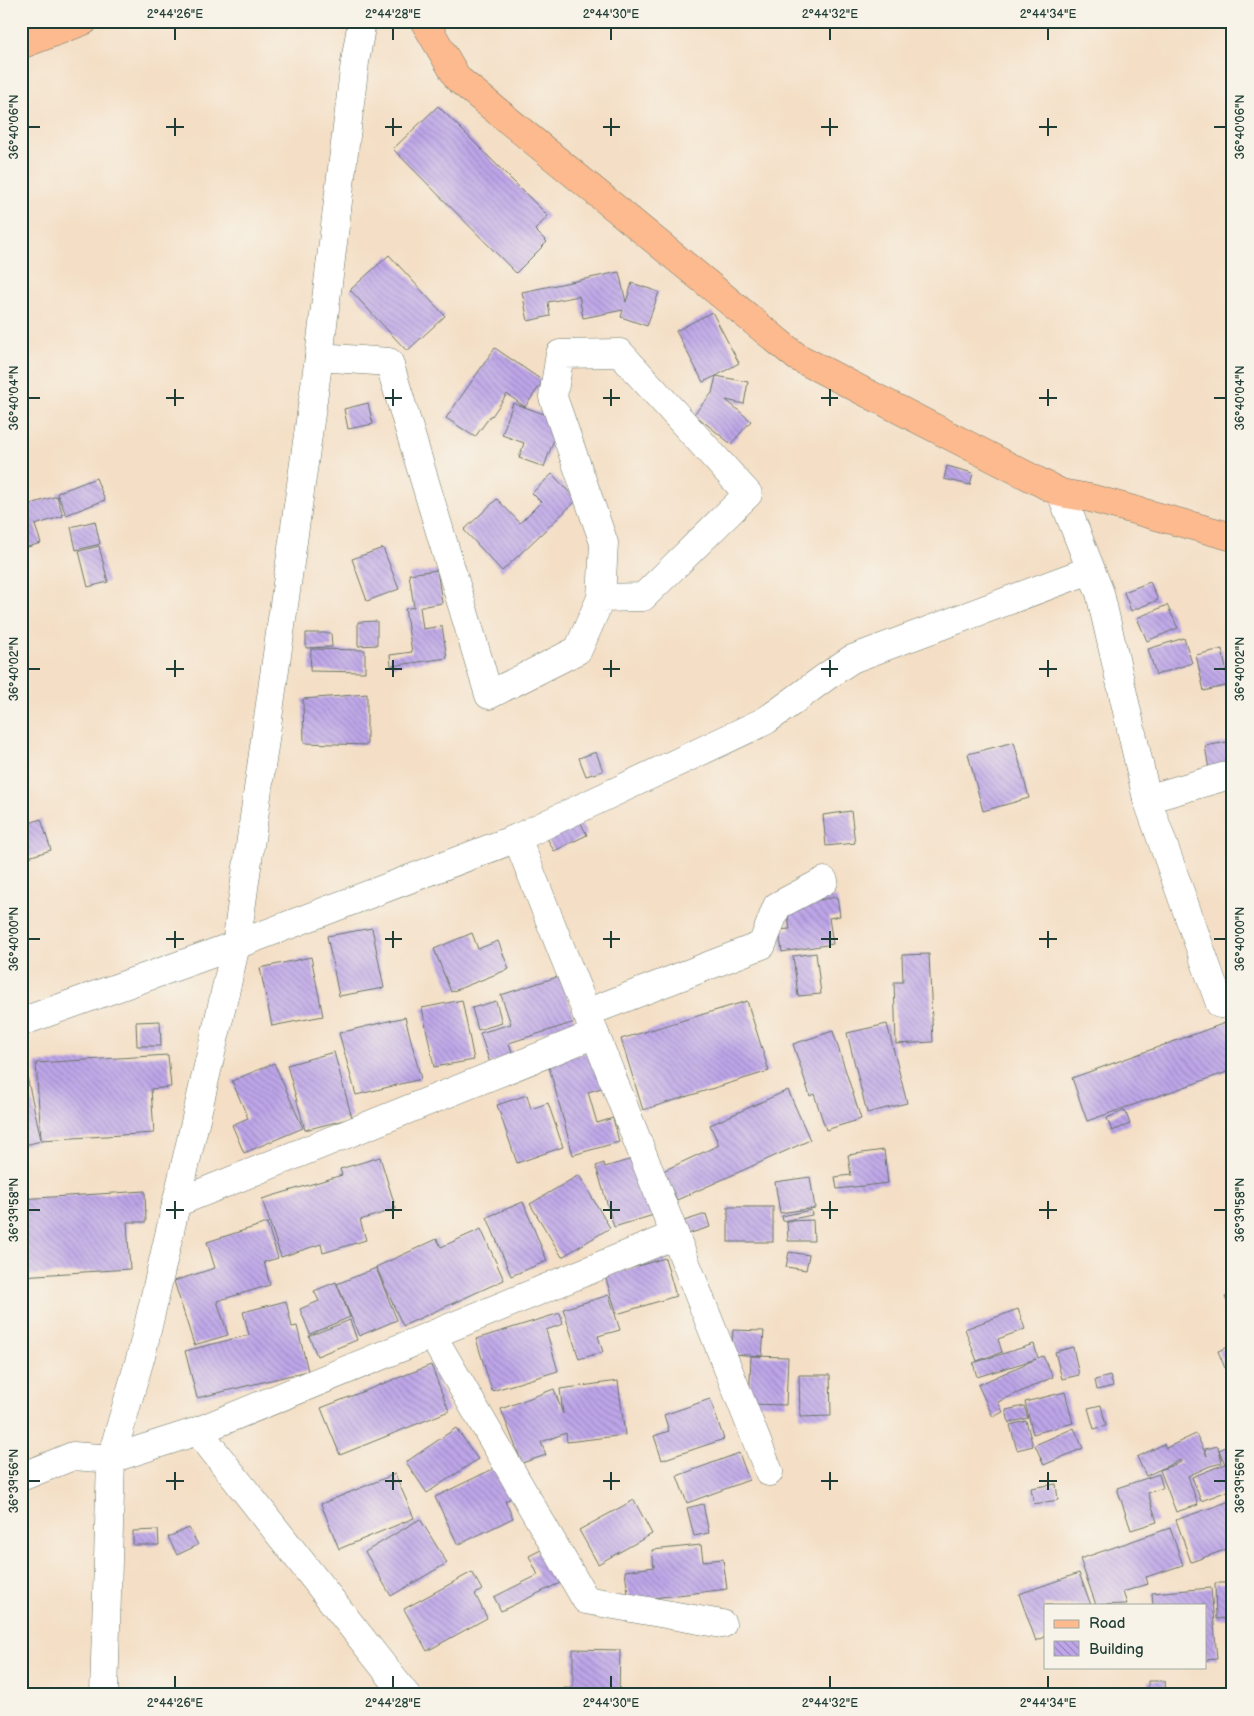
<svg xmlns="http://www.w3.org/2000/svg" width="1254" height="1716" font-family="'Balsamiq Sans',sans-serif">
<defs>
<pattern id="building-back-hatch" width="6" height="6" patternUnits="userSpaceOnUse" patternTransform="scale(1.25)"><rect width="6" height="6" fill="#bea6e9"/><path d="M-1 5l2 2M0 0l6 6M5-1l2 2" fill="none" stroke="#9a88be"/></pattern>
</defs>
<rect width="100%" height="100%" fill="#f7f3e8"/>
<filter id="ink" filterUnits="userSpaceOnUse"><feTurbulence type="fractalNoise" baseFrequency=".02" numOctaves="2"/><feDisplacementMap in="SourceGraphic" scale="10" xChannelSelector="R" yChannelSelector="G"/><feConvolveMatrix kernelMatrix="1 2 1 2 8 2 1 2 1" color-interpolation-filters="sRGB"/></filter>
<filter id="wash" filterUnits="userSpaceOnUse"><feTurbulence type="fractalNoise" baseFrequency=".0096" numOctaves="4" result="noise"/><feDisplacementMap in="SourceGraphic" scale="20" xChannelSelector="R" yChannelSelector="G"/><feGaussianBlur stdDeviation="1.12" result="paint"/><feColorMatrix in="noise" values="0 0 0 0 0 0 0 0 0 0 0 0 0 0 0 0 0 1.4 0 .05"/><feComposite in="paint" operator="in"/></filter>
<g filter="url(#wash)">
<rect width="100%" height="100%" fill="#f4dfc6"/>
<g id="blocks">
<!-- building -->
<g fill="url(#building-back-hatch)">
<polygon points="438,106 548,216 535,230 547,242 516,273 393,149"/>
<polygon points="389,255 445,316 407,351 350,290"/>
<polygon points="619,272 626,302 632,283 659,292 647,326 621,317 623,310 583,318 579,296 548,302 550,316 528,321 522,292"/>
<polygon points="712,312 739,363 716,376 748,382 744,404 726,400 751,421 731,444 694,414 712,393 716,376 703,382 676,331"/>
<polygon points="495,348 543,381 525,407 507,394 492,416 491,415 475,437 446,418"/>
<polygon points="368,403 373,424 348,429 344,409"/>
<polygon points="513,403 561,420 544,467 519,458 524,443 502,435"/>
<polygon points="947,466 973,473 970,485 944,479"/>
<polygon points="552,474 577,500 502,571 464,530 497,499 520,523 541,502 532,493"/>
<polygon points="96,478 105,500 66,515 57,493"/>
<polygon points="57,496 63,516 35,525 41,543 21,549 21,507"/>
<polygon points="95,521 100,544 76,550 71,527"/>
<polygon points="99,546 108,582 88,587 79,551"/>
<polygon points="383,548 399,589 367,601 352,559"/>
<polygon points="437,570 442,603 420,607 423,629 442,626 447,658 391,666 390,655 412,652 405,609 414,607 409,574"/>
<polygon points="1150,582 1158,600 1131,611 1124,592"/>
<polygon points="1167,605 1178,628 1147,641 1137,618"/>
<polygon points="377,621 377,645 358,646 358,622"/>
<polygon points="306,633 331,633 332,647 306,648"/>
<polygon points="1184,638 1192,663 1156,675 1148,649"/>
<polygon points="311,649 365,650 365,672 310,671"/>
<polygon points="1222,649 1229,685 1204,691 1196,655"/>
<polygon points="367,694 367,745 304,743 303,699"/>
<polygon points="1014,742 1029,798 983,811 968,754"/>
<polygon points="1227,742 1229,751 1233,750 1233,771 1210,775 1205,746"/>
<polygon points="596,752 603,771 586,776 579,758"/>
<polygon points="851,811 855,843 826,846 823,815"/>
<polygon points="41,819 51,850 22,859 21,826"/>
<polygon points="580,821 587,835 554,851 547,838"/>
<polygon points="837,897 840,916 829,918 833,944 782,952 779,930 790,929 786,905"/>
<polygon points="372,928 384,988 339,996 327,936"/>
<polygon points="472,933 478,949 498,941 509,969 451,992 434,949"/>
<polygon points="816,953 821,994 798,996 793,956"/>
<polygon points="929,954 933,1042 896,1044 894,982 903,982 902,955"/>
<polygon points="311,957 323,1016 272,1026 260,968"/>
<polygon points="560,976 575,1022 509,1043 513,1055 490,1063 480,1033 511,1024 501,995"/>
<polygon points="462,1000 474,1060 434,1067 422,1008"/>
<polygon points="496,1001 502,1023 478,1030 472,1008"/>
<polygon points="747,1001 769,1071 643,1110 621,1039"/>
<polygon points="405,1017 421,1079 356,1095 339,1033"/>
<polygon points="160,1021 161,1046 137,1046 136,1022"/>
<polygon points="1228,1022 1233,1036 1233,1070 1087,1121 1072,1078"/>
<polygon points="887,1024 907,1103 867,1113 847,1033"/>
<polygon points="833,1031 861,1119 826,1130 814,1094 810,1096 793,1044"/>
<polygon points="598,1049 608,1086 588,1092 597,1123 613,1118 619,1142 573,1155 548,1063"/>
<polygon points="334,1052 352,1118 305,1130 287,1065"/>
<polygon points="168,1055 171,1087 151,1089 154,1133 41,1140 41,1141 21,1146 21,1060 23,1059 41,1139 36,1063"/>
<polygon points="274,1063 303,1128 244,1153 232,1125 248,1118 232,1081"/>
<polygon points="788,1090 810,1140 677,1200 663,1171 719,1145 710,1125"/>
<polygon points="527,1095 531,1109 548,1103 563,1147 517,1163 497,1105"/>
<polygon points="1125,1110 1130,1124 1112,1131 1107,1118"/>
<polygon points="884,1150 888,1183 837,1189 835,1177 851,1175 848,1155"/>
<polygon points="380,1157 396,1209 360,1220 366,1240 323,1253 321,1244 281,1257 262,1199 342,1175 340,1169"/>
<polygon points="639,1157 657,1214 614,1227 596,1166 604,1163 605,1167"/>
<polygon points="579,1175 610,1228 562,1257 530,1204"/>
<polygon points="810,1177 815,1208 780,1213 775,1182"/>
<polygon points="145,1191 146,1222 127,1222 130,1269 21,1276 21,1199"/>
<polygon points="523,1202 547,1261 511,1276 487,1217"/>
<rect x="728" y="1207" width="45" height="35"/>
<polygon points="811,1210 812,1215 783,1221 782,1216"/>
<polygon points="706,1214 710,1227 688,1234 684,1221"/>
<polygon points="813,1220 814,1241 788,1241 787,1221"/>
<polygon points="267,1223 278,1258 264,1262 270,1285 217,1301 228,1335 194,1345 174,1281 215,1268 207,1242"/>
<polygon points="481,1229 504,1280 403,1326 376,1267 437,1239 441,1247"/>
<polygon points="789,1252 809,1255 806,1270 786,1267"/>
<polygon points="665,1258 676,1296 617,1314 605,1276"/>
<polygon points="376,1268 397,1320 359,1336 337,1284"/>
<polygon points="336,1282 350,1317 310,1334 300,1309 319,1301 314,1291"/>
<polygon points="1233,1293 1233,1316 1225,1297"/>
<polygon points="609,1295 620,1330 598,1336 603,1352 579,1359 563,1309"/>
<polygon points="286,1301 292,1327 297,1326 308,1371 197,1398 185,1351 249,1335 243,1312"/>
<polygon points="1018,1309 1025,1329 998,1339 1002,1352 977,1361 965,1329"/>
<polygon points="560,1313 563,1324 546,1330 558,1371 492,1391 476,1339"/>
<polygon points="350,1320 357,1340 317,1356 309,1336"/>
<polygon points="733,1330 764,1331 762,1356 731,1354"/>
<polygon points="1034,1344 1038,1358 1043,1356 1053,1377 998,1402 1003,1412 993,1417 978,1385 1036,1359 977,1377 973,1363"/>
<polygon points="1233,1345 1233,1365 1225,1368 1218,1351"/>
<polygon points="1073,1347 1079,1375 1062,1379 1055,1352"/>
<polygon points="751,1356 788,1357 786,1405 749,1404"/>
<polygon points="431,1365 449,1411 340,1455 321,1408"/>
<polygon points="799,1375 830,1375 831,1416 800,1417"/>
<polygon points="1110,1376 1113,1386 1097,1390 1095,1380"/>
<polygon points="618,1381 625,1435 567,1442 566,1433 541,1442 546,1455 522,1463 501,1409 554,1389 563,1414 560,1389"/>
<polygon points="1065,1392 1073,1423 1033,1434 1025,1402"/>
<polygon points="710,1399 724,1439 662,1460 654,1436 669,1431 664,1415"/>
<polygon points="1101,1405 1106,1426 1094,1429 1088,1408"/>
<polygon points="1024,1406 1028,1418 1009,1423 1006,1410"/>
<polygon points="1026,1421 1033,1446 1017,1450 1010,1425"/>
<polygon points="456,1428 478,1459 427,1493 406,1462"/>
<polygon points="1074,1428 1083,1448 1044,1465 1035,1445"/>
<polygon points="1196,1434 1207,1456 1205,1449 1218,1446 1222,1463 1210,1466 1188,1476 1198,1505 1176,1512 1160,1470 1181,1462 1180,1460 1146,1476 1137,1457 1164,1444 1166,1448"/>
<polygon points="1233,1444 1233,1489 1201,1501 1192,1477 1225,1464 1219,1450"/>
<polygon points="739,1453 749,1480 687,1503 677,1476"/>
<polygon points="499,1466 514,1497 505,1501 513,1518 458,1545 435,1497"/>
<polygon points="395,1474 414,1518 339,1549 321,1504"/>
<polygon points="1159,1474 1163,1488 1148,1493 1157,1522 1131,1530 1117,1488"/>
<polygon points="1056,1484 1058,1500 1034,1504 1031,1488"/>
<polygon points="634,1500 652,1534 598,1564 579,1530"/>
<polygon points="1233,1500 1233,1547 1191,1562 1176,1520"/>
<polygon points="703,1504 709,1533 694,1536 687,1508"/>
<polygon points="420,1519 447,1563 391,1596 365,1552"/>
<polygon points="189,1528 198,1545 177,1555 168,1537"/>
<polygon points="1170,1528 1183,1565 1146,1577 1148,1584 1123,1592 1127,1604 1096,1605 1080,1559"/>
<polygon points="158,1530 159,1545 133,1545 133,1531"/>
<polygon points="701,1545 703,1561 723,1559 727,1589 629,1601 625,1571 654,1567 652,1550"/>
<polygon points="549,1546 566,1580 501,1611 494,1597 538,1575 529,1556"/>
<polygon points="1229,1558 1233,1558 1233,1618 1216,1619 1215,1583 1229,1583"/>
<polygon points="472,1572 482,1590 475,1594 487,1618 427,1651 404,1609"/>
<polygon points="1079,1573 1091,1605 1045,1605 1045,1637 1036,1641 1019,1594"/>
<polygon points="1211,1588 1217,1659 1205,1660 1205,1605 1153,1605 1152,1593"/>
<polygon points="573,1649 620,1650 619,1695 564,1695 564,1687 573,1687"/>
<polygon points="1148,1681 1165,1681 1166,1695 1148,1695"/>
</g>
</g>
</g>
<g filter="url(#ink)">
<use href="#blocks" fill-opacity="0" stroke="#6a7667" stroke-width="1"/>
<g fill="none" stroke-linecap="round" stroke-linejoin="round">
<!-- minor casing -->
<g stroke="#6a7667" stroke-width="29">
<g id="minor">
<polyline points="319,357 389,362 489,695 578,650 601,598 604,543 553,397 560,354 620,353 748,494 643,597 601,598"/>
<polyline points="1061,493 1100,593 1147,799 1220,1004"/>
<polyline points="1147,799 1233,774"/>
<polyline points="517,838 769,1472"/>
<polyline points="586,1013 762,945 777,906 824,881"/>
<path d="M21,1022L236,945L517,838L765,721C795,701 822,678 852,659L1090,570"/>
<polyline points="176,1203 595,1034"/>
<polyline points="432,1335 586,1600 722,1624"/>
<polyline points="198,1431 406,1695"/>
<polyline points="21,1477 73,1456 111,1459 198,1431 675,1235"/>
<polyline points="104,1695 111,1459 142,1352 236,945 319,357 355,62 362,21"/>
</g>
</g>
<!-- major casing -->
<g stroke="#6a7667" stroke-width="29">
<polyline id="major" points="424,21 458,79 797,357 1061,493 1090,498 1233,537"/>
</g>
<!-- highway casing -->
<g stroke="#6a7667" stroke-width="29">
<polyline id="highway" points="21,45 84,21"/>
</g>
<!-- minor -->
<use href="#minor" stroke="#fff" stroke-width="28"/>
<!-- major -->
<use href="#major" stroke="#fcba8e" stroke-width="28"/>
<!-- highway -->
<use href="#highway" stroke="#fcba8e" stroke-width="28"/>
</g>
</g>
<!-- ticks -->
<path fill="none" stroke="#1f3d34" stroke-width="2" d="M175,28V40M393,28V40M611,28V40M830,28V40M1048,28V40M175,118V136M393,118V136M611,118V136M830,118V136M1048,118V136M28,127H40M166,127H184M385,127H402M603,127H620M821,127H838M1039,127H1057M1214,127H1226M175,389V406M393,389V406M611,389V406M830,389V406M1048,389V406M28,398H40M166,398H184M385,398H402M603,398H620M821,398H838M1039,398H1057M1214,398H1226M175,660V677M393,660V677M611,660V677M830,660V677M1048,660V677M28,669H40M166,669H184M385,669H402M603,669H620M821,669H838M1039,669H1057M1214,669H1226M175,931V948M393,931V948M611,931V948M830,931V948M1048,931V948M28,939H40M166,939H184M385,939H402M603,939H620M821,939H838M1039,939H1057M1214,939H1226M175,1201V1219M393,1201V1219M611,1201V1219M830,1201V1219M1048,1201V1219M28,1210H40M166,1210H184M385,1210H402M603,1210H620M821,1210H838M1039,1210H1057M1214,1210H1226M175,1472V1490M393,1472V1490M611,1472V1490M830,1472V1490M1048,1472V1490M28,1481H40M166,1481H184M385,1481H402M603,1481H620M821,1481H838M1039,1481H1057M1214,1481H1226M175,1676V1688M393,1676V1688M611,1676V1688M830,1676V1688M1048,1676V1688"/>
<!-- margin -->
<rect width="1254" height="1716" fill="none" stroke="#f7f3e8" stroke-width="55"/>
<!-- legend -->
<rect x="1044" y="1604" width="162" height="65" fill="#f7f3e8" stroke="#a1aaa0"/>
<rect x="1054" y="1620" width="25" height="8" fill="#fcba8e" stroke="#a1aaa0"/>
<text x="1089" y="1628" font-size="15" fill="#1f3d34">Road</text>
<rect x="1054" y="1641" width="25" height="15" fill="url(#building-back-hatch)" stroke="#a1aaa0"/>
<text x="1089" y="1654" font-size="15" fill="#1f3d34">Building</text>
<rect x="28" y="28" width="1198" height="1660" fill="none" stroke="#1f3d34" stroke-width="2"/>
<g font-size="12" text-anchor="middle" fill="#1f3d34">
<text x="175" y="18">2°44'26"E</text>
<text x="393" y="18">2°44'28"E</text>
<text x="611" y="18">2°44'30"E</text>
<text x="830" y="18">2°44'32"E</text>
<text x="1048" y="18">2°44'34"E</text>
<text transform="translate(14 127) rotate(-90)" y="4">36°40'06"N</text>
<text transform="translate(1240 127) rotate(-90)" y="4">36°40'06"N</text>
<text transform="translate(14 398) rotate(-90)" y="4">36°40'04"N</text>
<text transform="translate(1240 398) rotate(-90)" y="4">36°40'04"N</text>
<text transform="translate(14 669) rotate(-90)" y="4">36°40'02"N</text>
<text transform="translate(1240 669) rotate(-90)" y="4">36°40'02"N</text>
<text transform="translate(14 939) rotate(-90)" y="4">36°40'00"N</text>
<text transform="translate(1240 939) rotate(-90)" y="4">36°40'00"N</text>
<text transform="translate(14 1210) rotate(-90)" y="4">36°39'58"N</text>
<text transform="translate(1240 1210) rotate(-90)" y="4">36°39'58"N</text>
<text transform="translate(14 1481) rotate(-90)" y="4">36°39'56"N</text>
<text transform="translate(1240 1481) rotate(-90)" y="4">36°39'56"N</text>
<text x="175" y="1707">2°44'26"E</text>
<text x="393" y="1707">2°44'28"E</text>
<text x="611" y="1707">2°44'30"E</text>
<text x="830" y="1707">2°44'32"E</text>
<text x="1048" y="1707">2°44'34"E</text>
</g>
</svg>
